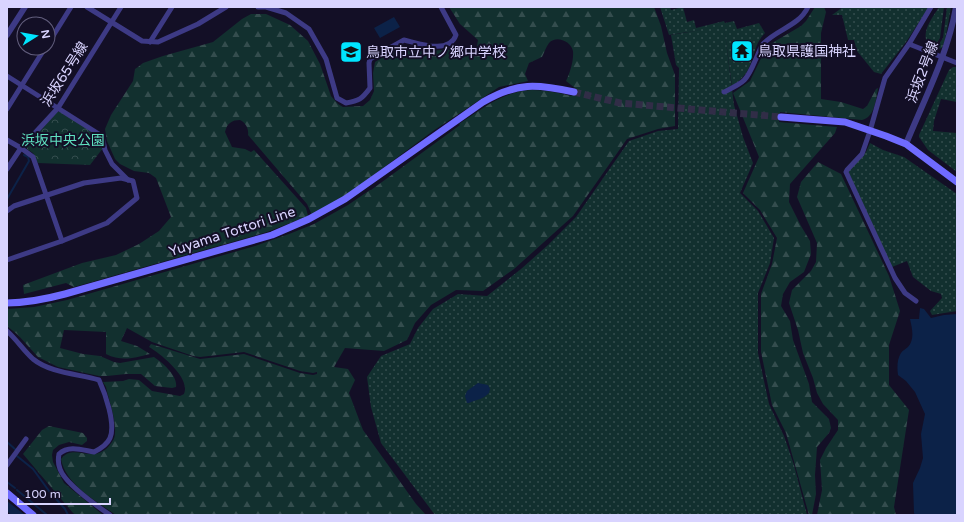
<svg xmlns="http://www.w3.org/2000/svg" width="964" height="522" font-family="'Varela Round','Noto Sans JP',sans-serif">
<defs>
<pattern id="grass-dots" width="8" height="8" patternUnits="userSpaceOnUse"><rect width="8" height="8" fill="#12302f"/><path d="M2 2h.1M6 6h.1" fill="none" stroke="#344d4e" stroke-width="1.8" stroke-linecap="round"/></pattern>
<pattern id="forest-firs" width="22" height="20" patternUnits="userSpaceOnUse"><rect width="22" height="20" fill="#12302f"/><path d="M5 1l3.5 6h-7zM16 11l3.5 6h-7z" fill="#344d4e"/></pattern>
<pattern id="park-crowns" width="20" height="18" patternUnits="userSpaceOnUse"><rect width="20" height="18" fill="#12302f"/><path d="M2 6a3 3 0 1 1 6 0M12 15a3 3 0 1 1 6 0" fill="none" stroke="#344d4e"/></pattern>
</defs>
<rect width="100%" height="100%" fill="#130f26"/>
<!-- grass -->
<g fill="url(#grass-dots)">
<path d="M660,7H670L671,10L683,7L687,22L694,20L696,28L724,21L725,23L734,21L737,29L759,23L765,33C748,51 758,70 732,86L724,26L734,105L743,137L753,163L740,193L758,211L774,238L770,263L758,293V353L769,404L784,436L794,465L807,515H435L381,443L371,407L367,377L381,356L410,344L418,328L433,309L458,294L487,296L521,269L548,245L576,217L629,141L658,131L678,129L679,68L676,65L671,35L707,29L669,35Z"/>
<polygon points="843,7 929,7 906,42 881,74 874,72 857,51 854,40 848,40 842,15 832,15"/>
<path d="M939,7H944L940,38L933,50C917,36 931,20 939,7Z"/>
<polygon points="947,7 951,7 945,41 942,48 935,50 943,38"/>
<polygon points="953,67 957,67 957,102 941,99 934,121 933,131 957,133 957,172 928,150 919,137 919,135 949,70"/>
<polygon points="870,143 883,150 904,157 957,194 957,311 932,315 930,311 942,298 941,294 931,291 913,277 907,261 892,267 849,175 848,170 866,152"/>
</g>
<!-- forest -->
<g fill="url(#forest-firs)">
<path d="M449,7H654L661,26L667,53L675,75V126L658,129L627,139L573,216L514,269L483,291L456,290L431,305L415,323L407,340L384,351L345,348L334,367L348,369L355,380L349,393L363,430L416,504L426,515H116C96,501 66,485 61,459C74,442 92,465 109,446C112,442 115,439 115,433C116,419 109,401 106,387L103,382L123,381L129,379L139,380L152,391L180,396L184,394C191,378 161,354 149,347L151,344L200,359L244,354L300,373L313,375L317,374V372L313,373L300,371L244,352L200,357L193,356L152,342L127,328L121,341L137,346L150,354C133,358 122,362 106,354V332L64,330L60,348L83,354L100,356L114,362L120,363L154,357C163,363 178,376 176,387L172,388L155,386L141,374H126L107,376H99L58,367L38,357L18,335L7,326V309L34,307L67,300L255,246L289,234L314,224L348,205L370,190H371L460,125L459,124C482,109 504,91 532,90C546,90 559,93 572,96L575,88L566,81C570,73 574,60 573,51C571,41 556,35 549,43C546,47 544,53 542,57L529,63L525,74L528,81L499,87L433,131L341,199L312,215L307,204L248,135C249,129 246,123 240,120C232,120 227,123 225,132L232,147L245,149L251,152L254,150L306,208L308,216L267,232L74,287L66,283L24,294L23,285L82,263L116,255L139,244L159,231L171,217L156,178L149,173L134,171L120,164L115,159L107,141L105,129L111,115L133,81L135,69L138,67L143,63L163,56L213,42L242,19L251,14H266L290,25L308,41L320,64L331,96L338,104L343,107L363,106L370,100L374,91L373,73L375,62L401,46H405L430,51L475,47L477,46L478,40L460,24Z"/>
<path d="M815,7H824L826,12L821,33V99L841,102L863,109L867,106L876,89L878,88C876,99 875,117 862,120L780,112L779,122L837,127L835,133L790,184L789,202L801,226L810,241L811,254L804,272L790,282L783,294L781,306L790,321L793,340L809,384L812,402L829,419L831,428L829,433L817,447L815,475L816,494L812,515H809L786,433L772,405L761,352V294L772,264L777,238L760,210L743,193L759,157L733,93L750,81L767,46L801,26L806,21Z"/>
<polygon points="818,162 841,174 889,276 900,311 889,345 889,385 909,410 894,507 896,515 817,515 822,490 820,460 826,448 838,430 838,420 823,404 817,393 813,378 803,353 798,330 789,303 792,290 811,271 816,262 817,243 797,197 801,182"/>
<polygon points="49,426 83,433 87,438 87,441 82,445 69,442 59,445 53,450 52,455 53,462 64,483 103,515 76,515 73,513 23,454 42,430"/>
</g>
<!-- park -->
<polygon fill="url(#park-crowns)" points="57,112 62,112 98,135 100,139 103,148 90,165 38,163 33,153 27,149 27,146"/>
<!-- water -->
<g fill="#0c2248">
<polygon points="394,17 400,27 380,38 374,28"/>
<path d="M920,308L924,309L931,318L944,315L957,314V515H915L914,513L913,483L920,468L923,458L921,434L925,414L915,392L906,381L898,375C897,368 897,359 901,353C903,350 906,349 908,347C915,339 912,328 910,319H919Z"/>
<path d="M478,383L488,385L490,389L489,393C482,400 477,399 469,403H467L465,396L467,391Z"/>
<polygon points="7,501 25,515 11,515 7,511"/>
</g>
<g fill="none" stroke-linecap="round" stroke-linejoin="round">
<!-- stream -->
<g stroke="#0c2248" stroke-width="2">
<polyline points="7,199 29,161 28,157 24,155"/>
<polyline points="7,442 16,450"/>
<polyline points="17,456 33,469 49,491 65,509 68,515"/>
<polyline points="7,482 15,488"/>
<polyline points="17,490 47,515"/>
</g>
<!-- secondary-tunnel -->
<polyline stroke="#312d47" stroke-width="7" stroke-dasharray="7 3.5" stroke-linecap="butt" points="574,92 620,103 781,117"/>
<!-- minor -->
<g stroke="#3d3a85" stroke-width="5">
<polyline points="87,7 142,41 158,42 198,24 226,7"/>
<path d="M258,7H266L286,13L309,29L326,59L337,98L346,103C359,101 362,99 370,88L369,63L370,59L404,40C418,43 449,55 456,35L441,7"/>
<polyline points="150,42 172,7"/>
<polyline points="48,44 71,7"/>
<polyline points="909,44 957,63"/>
<polyline points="7,76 102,136 105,150 112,164 128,180"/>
<path d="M724,92C744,82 746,82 755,61C758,55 760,48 763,44C777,29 799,26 808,7"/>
<polyline points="7,109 45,48"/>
<polyline points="7,140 21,148 33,157 62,241"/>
<polyline points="7,169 21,148 58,108 121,7"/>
<polyline points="7,211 14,206 84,183 121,178 133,181 137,198 107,223 62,241 7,260"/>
<polyline points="916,301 905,293 895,278 846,172 847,170 862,154 870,131 885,78 909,44 931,7"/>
<path d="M7,331C17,340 24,351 33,359C50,373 79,374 99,380C105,393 116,424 110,438C107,445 100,449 94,452C82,450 69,445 59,454C58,459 58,464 60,469C65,484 97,506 110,515"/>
<polyline points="7,465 26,439"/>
</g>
<!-- tertiary -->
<g stroke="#3d3a85" stroke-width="6">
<polyline points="7,35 25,7"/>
<path d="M906,144C924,100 948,54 956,7"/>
</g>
<!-- secondary -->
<g stroke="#6f6bff" stroke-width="7">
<polyline points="781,117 845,122 886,136 906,144 957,182"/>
<path d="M7,303C27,303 46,299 65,294L272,235L309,219L345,199L483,102C517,82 537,84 574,92"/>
<polyline points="7,493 33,515"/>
</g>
</g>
<!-- icons -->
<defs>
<g id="temple-square" transform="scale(1.15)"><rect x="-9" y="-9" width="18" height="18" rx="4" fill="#00e5ff" stroke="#130f26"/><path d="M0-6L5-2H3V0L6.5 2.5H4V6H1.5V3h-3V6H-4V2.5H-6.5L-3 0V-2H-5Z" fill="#111"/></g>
<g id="school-square" transform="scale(1.15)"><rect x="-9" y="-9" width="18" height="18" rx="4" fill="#00e5ff" stroke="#130f26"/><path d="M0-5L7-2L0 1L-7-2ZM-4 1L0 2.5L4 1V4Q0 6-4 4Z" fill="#111"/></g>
</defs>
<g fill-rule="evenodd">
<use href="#temple-square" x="742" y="51"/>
<use href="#school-square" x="351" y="52"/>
</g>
<g text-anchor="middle" stroke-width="4" stroke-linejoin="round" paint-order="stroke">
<!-- poi labels -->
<g font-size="14" fill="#d9d4ff" stroke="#130f26" text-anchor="start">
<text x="758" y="56">鳥取県護国神社</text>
<text x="366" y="57">鳥取市立中ノ郷中学校</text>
</g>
<!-- street labels -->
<g font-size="14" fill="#d9d4ff" stroke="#130f26">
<text transform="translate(922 72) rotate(-69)" y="5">浜坂2号線</text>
<text transform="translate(64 74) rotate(-57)" y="5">浜坂65号線</text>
<text transform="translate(232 231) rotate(-18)" y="5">Yuyama Tottori Line</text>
</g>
<!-- park labels -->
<g font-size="14" fill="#5fe0c0" stroke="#130f26">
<text x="63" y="145">浜坂中央公園</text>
</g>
</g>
<!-- border -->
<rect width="964" height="522" fill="none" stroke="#d9d4ff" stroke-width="16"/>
<!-- north arrow -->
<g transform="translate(36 36) rotate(79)"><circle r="19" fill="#130f26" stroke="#625e7d"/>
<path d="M0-3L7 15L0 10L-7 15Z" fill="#00e5ff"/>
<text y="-6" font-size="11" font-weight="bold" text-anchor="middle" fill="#d9d4ff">N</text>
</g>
<!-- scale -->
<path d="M18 498v6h92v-6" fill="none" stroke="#d9d4ff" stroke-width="2"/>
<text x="24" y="498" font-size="12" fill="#d9d4ff" stroke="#130f26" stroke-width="3" paint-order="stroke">100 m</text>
</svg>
